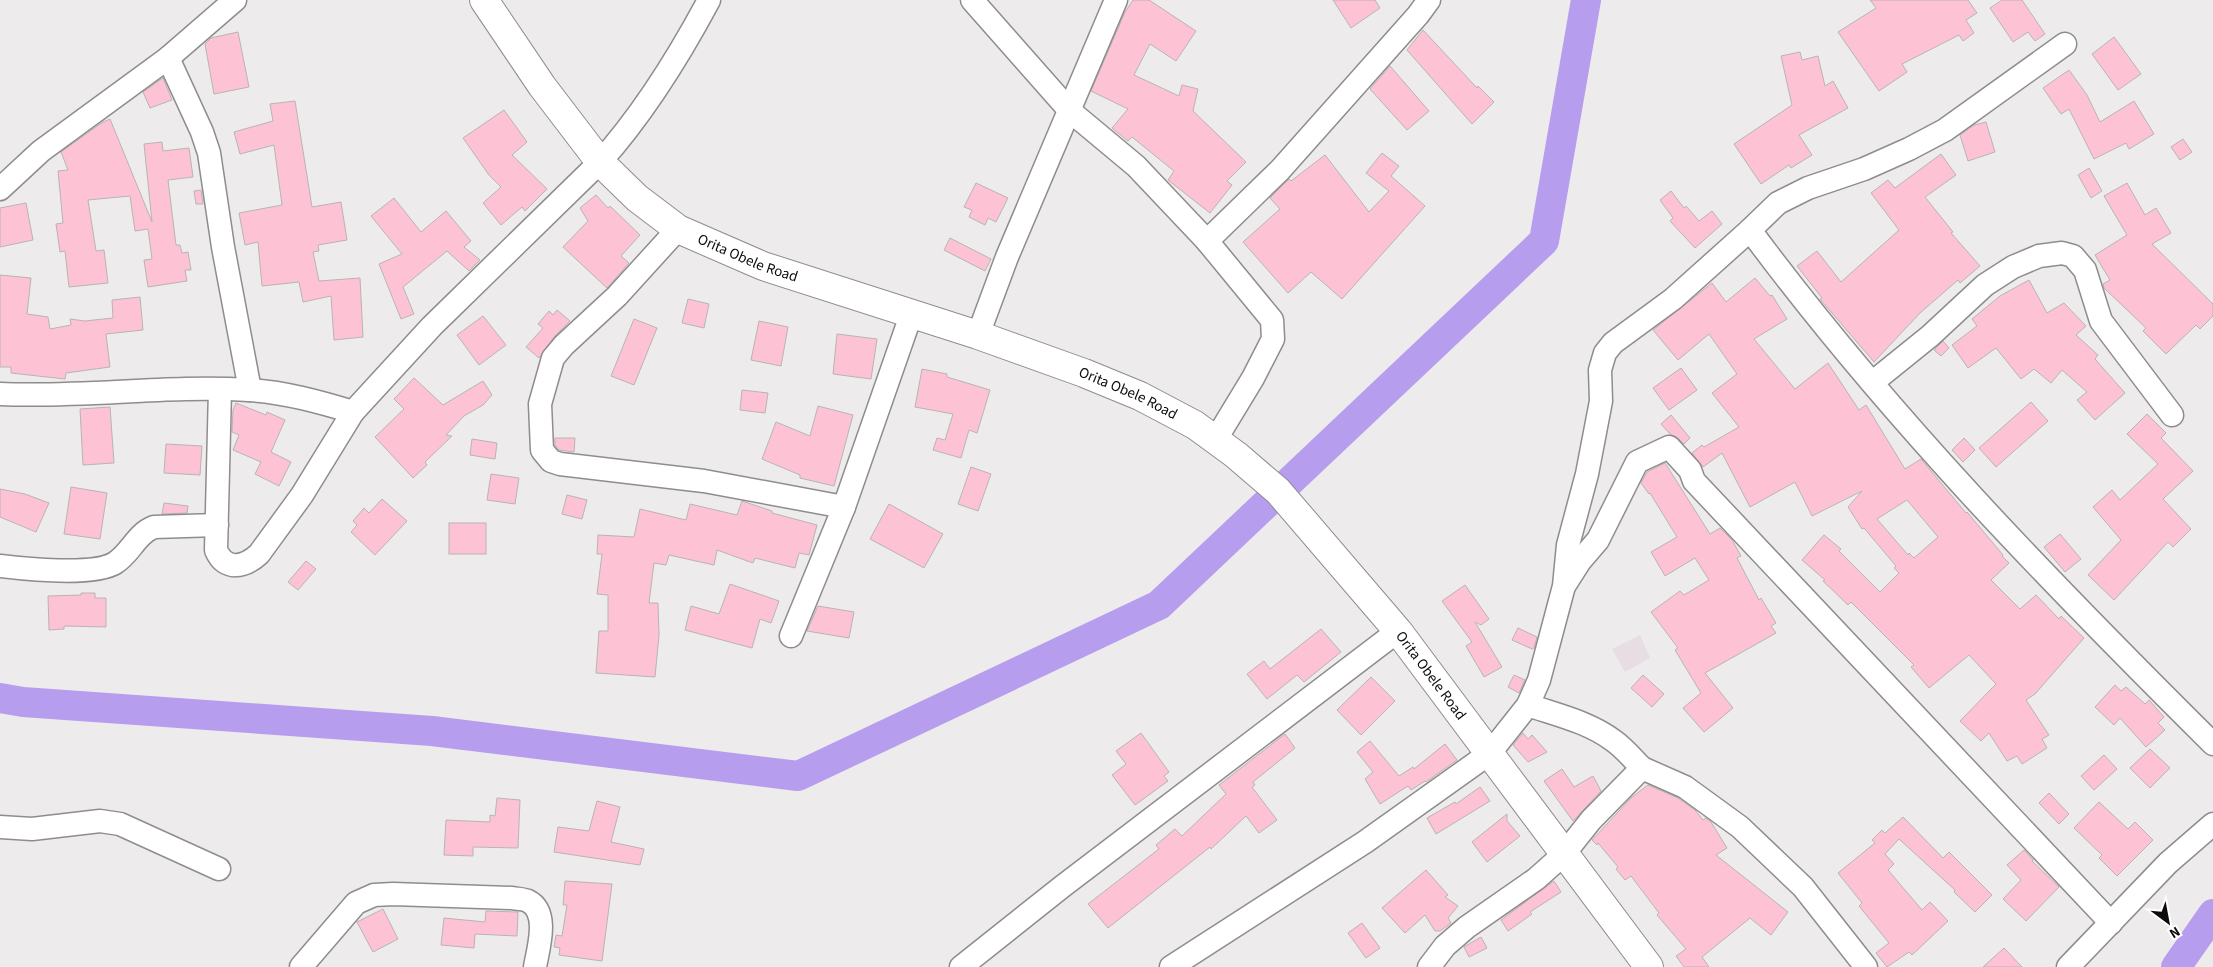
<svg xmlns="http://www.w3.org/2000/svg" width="2213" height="967" font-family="'Source Sans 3',sans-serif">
<rect width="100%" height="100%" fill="#eeebed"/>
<!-- built -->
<polygon fill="#e7dde3" points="1640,635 1650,658 1625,672 1612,649"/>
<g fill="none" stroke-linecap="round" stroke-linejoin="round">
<!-- river -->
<g stroke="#b69ded" stroke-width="30">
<polyline points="0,698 23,702 432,731 798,776 1159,605 1544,241 1586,0"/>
<polyline points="2176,967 2213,914"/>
</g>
</g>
<!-- building -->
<g fill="#fdc3d5" stroke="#b7b4b5" fill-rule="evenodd">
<polygon points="1133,0 1149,0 1196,31 1176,61 1150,44 1134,75 1179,96 1182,85 1198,89 1193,111 1246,162 1227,181 1232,185 1210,213 1168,180 1174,171 1132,137 1128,141 1112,128 1128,109 1091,91 1125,12"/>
<polygon points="1333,0 1375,0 1380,8 1351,28"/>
<polygon points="1870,0 1968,0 1977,13 1966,20 1974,33 1963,41 1959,35 1902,64 1907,72 1879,91 1838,32 1876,8"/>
<polygon points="2002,0 2022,0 2045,34 2035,41 2028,32 2013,42 1990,8"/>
<polygon points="1423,30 1477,88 1478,86 1494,102 1472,124 1407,50"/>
<polygon points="238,32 249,87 214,94 205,44 211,38"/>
<polygon points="2114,37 2141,74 2118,90 2092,54"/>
<polygon points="1800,52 1802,60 1818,56 1825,86 1833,81 1848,108 1799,135 1812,155 1791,168 1789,165 1761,184 1734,144 1792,105 1781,56"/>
<polygon points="1390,66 1429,111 1407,130 1370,89"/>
<polygon points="2069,70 2087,95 2100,122 2134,101 2154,134 2129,149 2126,143 2094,159 2069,109 2061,114 2043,88"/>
<polygon points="163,78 172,100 150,108 143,92"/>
<polygon points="295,101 312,207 341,202 347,240 318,245 319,251 313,252 319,281 360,278 363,337 334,340 331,296 303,302 299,282 262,286 258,242 245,245 239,213 282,205 274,145 240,154 234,132 273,121 270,104"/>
<polygon points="504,110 527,142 512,155 547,189 525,211 522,207 501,225 483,203 501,187 489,175 463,138"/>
<polygon points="110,119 152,222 144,144 162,142 163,151 189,148 193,177 168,180 176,245 180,245 182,253 188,252 191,270 185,270 187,281 148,287 144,260 152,259 148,229 135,231 130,196 88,200 96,251 104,250 108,283 69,287 65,251 60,252 56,224 63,223 58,171 68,170 61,152 103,122"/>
<polygon points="1986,122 1995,152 1968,161 1960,135 1974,125"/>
<polygon points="2183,139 2192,152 2180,160 2171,147"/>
<polygon points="1382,153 1399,166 1391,176 1425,206 1342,299 1311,272 1288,293 1243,242 1280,209 1270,198 1289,179 1291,181 1325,155 1369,212 1389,191 1366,173"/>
<polygon points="1941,154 1956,175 1925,197 1953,232 1951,233 1980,266 1960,283 1958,280 1920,313 1874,362 1820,299 1822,298 1797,266 1817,251 1841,282 1899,230 1871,193 1888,180 1895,188"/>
<polygon points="2089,168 2102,191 2091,198 2078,175"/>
<polygon points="976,183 1008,198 996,222 988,218 985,225 969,217 972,210 964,207"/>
<polygon points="2127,183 2145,215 2156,208 2171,233 2152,244 2213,304 2213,316 2200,329 2196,325 2166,354 2143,331 2146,328 2104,288 2103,284 2110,280 2095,255 2127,235 2104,196"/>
<polygon points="201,190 203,204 196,204 194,191"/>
<polygon points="1671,191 1684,208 1686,206 1699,221 1712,211 1722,224 1695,248 1670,221 1673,218 1660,200"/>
<polygon points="596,195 608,208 610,206 640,235 621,256 629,263 607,288 563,247 588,221 580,208"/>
<polygon points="394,198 421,232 446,211 471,241 464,247 480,260 469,271 447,251 403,287 414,314 401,319 379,264 402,254 371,216"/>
<polygon points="26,203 33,240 0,247 0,208"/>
<polygon points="950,238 991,259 985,271 944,250"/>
<polygon points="0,275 31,278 27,314 48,317 50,329 71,325 70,319 85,321 113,318 112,300 140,297 143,330 106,334 110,367 66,373 65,379 11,373 11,367 0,367"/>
<path d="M1755,278L1770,296L1772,295L1787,319L1754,339L1795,389L1828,363L1859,410L1866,405L1905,469L1921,459L1966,513L1967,512L2003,555L2002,556L2009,563L1991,580L2020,609L2036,595L2059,619L2061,616L2084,638L2035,694L2026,700L2049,735L2042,739L2047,748L2022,764L2017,756L2007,761L1989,733L1981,741L1960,721L1996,684L1969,655L1929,688L1911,667L1914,665L1851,602L1848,605L1823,581L1825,580L1802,560L1824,535L1841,549L1839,551L1880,592L1899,573L1894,568L1896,566L1864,528L1862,529L1848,507L1862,491L1812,516L1795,482L1750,507L1722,453L1703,467L1692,453L1702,445L1704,447L1739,427L1712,393L1737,374L1709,334L1678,360L1653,330L1712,283L1726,302ZM1907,500L1938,537L1914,558L1909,553L1908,555L1877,519Z"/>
<polygon points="2029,280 2047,313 2064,303 2086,326 2076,335 2098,355 2095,359 2125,393 2095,420 2077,400 2087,392 2062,370 2051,383 2034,369 2021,379 1996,348 1968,368 1952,345 1977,326 1972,319 2000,296"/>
<polygon points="688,299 709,304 704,328 682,323"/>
<polygon points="557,310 570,321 554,337 539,358 526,347 543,328 538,324 549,311 553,315"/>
<polygon points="483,316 506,345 479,365 457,335"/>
<polygon points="634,319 657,328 634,385 611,376"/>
<polygon points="759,321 788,327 781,366 751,360"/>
<polygon points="837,334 877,339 871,379 833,374"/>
<polygon points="1943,341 1949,348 1941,356 1934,350"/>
<polygon points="1681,368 1697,390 1669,410 1653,388"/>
<polygon points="922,369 947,374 947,377 990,390 977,433 969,430 961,458 933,450 937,438 945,440 953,414 915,407"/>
<polygon points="414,378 443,405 483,381 492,395 483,405 464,416 446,435 452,436 425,462 427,465 413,478 375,437 404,409 394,399"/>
<polygon points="742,390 768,393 765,413 740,410"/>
<polygon points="2031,402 2048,421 1996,467 1979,448"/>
<polygon points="236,403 266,415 267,412 285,420 271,452 291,462 279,486 255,474 261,462 233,450 239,435 232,432 233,410"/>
<polygon points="818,406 853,415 834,486 800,478 800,475 762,459 776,422 810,436"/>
<polygon points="110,407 114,463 83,465 80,409"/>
<polygon points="2147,414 2166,433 2161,438 2193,471 2163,499 2191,529 2173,547 2168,542 2114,600 2088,575 2121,540 2093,507 2112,490 2120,500 2158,464 2127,434"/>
<polygon points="1671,415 1690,438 1684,444 1678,438 1670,434 1661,424"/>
<polygon points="555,438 575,438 574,452 559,450 555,445"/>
<polygon points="1964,438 1975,450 1963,462 1952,450"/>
<polygon points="472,439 497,443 495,459 470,455"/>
<polygon points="166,444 202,446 200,475 164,473"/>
<polygon points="1665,463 1710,534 1720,528 1732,540 1741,556 1737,558 1759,600 1761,598 1776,623 1771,626 1776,633 1705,673 1733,708 1704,732 1683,708 1701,693 1675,650 1678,648 1651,612 1680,591 1684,595 1709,580 1695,558 1665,576 1651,552 1677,537 1650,493 1649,494 1641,483 1647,472"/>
<polygon points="971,467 991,474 978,511 958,504"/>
<polygon points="491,474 519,478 515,504 487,500"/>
<polygon points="71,487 107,493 100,539 64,534"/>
<polygon points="0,489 25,494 49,503 36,532 0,517"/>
<polygon points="567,495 587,500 582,519 562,514"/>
<polygon points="382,499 407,521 375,555 351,532 357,525 353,521 364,508 369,513"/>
<polygon points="742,501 772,511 772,513 817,525 809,555 799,553 795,568 755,558 753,563 717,550 714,565 669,555 666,565 654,563 649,603 658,603 659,635 655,677 596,673 599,631 608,631 608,595 597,594 602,554 597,554 598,535 634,537 640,509 686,520 690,504 737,515"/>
<polygon points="164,503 188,506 187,513 162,514"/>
<polygon points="889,504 943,534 924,568 870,539"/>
<rect x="449" y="523" width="37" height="31"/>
<polygon points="2060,534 2081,559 2065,572 2044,547"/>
<polygon points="306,561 316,569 298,590 288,582"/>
<polygon points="730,584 779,601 771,623 760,619 752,648 685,630 691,606 719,614"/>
<polygon points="1465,585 1489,619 1481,625 1475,622 1502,667 1484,677 1466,646 1472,642 1442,601"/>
<polygon points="81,593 95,593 95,598 106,598 106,627 64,626 64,629 49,630 48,596 81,595"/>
<polygon points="818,606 854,612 849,638 807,631"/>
<polygon points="1518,628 1537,637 1534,648 1532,649 1512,640"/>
<polygon points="1321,629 1341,652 1304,682 1297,675 1267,699 1247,674 1264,661 1270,669"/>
<polygon points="1514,675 1525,680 1519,693 1508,687"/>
<polygon points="1643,675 1664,694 1652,707 1631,688"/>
<polygon points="1371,677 1395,701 1361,735 1337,710"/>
<polygon points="2115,685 2121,691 2126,687 2145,704 2149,700 2164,717 2158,723 2165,730 2146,747 2120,718 2114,725 2095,707"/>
<polygon points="1141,733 1169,772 1164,776 1168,781 1135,805 1112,775 1126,764 1116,751"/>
<polygon points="1523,733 1528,739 1532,735 1547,752 1528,762 1513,745"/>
<polygon points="1285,734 1295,748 1253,782 1255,785 1252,787 1277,820 1259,833 1246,816 1211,849 1210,847 1108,928 1088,904 1159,849 1156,845 1175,829 1182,836 1226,794 1219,785"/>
<polygon points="1370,741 1399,776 1413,767 1414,769 1445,744 1457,760 1426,782 1425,781 1411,790 1408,786 1380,804 1365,779 1373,772 1357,752"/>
<polygon points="2150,749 2170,768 2150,788 2130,768"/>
<polygon points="2104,755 2117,769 2094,790 2081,776"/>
<polygon points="1562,769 1574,787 1593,776 1601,791 1573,821 1544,781"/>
<polygon points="1648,785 1678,798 1695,810 1703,820 1706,818 1711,822 1727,848 1716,855 1788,912 1771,935 1750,918 1702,957 1709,967 1684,967 1676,956 1686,949 1657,915 1659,913 1631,876 1625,880 1616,869 1618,867 1598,843 1597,845 1592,840 1631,798"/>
<polygon points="1480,787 1490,801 1436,834 1427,818 1455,802 1456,804"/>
<polygon points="2049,793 2069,814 2059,824 2039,803"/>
<polygon points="497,798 520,800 518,848 473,847 473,856 444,855 446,820 490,822 490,815 495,816"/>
<polygon points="597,801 620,807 611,842 644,849 640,865 554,852 558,827 589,831"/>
<polygon points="2099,802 2128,829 2135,822 2153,840 2117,876 2099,858 2102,855 2074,828"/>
<polygon points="1507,814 1507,821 1520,836 1487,862 1472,842"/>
<polygon points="1903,817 1943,858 1949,852 1992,895 1975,912 1954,892 1955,890 1899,839 1885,854 1894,864 1888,870 1922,910 1930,902 1948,921 1912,955 1909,952 1887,967 1876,953 1889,943 1859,906 1862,903 1838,873 1875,843 1872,840 1882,830 1885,833"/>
<polygon points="2024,850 2033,860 2032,861 2059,887 2026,921 2003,899 2021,880 2007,865"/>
<polygon points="1426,870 1448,895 1445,897 1458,906 1448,918 1451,923 1440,931 1435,931 1425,915 1405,933 1382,908"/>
<polygon points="565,881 612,884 602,961 559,955 560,948 554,947 556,935 562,936 567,905 563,905"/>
<polygon points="1554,881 1561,892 1530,912 1532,914 1508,931 1501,920"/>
<polygon points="383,909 398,939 373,952 357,922"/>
<polygon points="486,911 518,912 517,936 475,934 474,948 441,945 444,918 485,922"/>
<polygon points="1362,923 1380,948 1366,958 1348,933"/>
<polygon points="1481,937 1487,948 1469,957 1464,947"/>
<polygon points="2004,948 2022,967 1983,967"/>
</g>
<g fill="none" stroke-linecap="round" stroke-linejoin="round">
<!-- minor casing -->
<g stroke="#8f8c8e" stroke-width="25">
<g id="minor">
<polyline points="972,0 1070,111 1136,166 1207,241 1272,320 1273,339 1253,378 1216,439"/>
<path d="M2065,44L1945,130L1909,149L1864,169L1808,188L1778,203L1750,230C1887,415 2049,581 2213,744"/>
<polyline points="168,58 202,132 209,153 223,247 250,390"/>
<polyline points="0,189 41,151 168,58 235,0"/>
<polyline points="678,229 617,296 564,345 553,358 540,404 542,450 551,461 560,464 704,481 844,507"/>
<polyline points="1207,241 1280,170 1418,15 1429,0"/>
<polyline points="978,335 1007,257 1116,0"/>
<polyline points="1873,382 1930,336 1985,285 2013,267 2039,256 2062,253 2073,256 2085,270 2101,321 2172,415"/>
<path d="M220,390L216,550C225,572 245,567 259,554L302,495L353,412"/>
<path d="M0,394C83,398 166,385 249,390C284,392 320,402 353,412L432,326L600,162C644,113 678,58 709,0"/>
<path d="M0,566C25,569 94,576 115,563C131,553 136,534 154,527L217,525"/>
<polyline points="1566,583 1580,561 1598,540 1637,462 1669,447 1690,470 1694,481 2111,923"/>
<polyline points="791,636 844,507 911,315"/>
<path d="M1528,705C1557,715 1589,722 1614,741C1624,748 1633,759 1642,768"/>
<polyline points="0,827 32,829 100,821 120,824 219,869"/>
<path d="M301,967L356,903L374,895L393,894L512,898C517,899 524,899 528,901C550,912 538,949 535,967"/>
<polyline points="961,967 1063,886 1398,631"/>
<polyline points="1171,967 1365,842 1490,753 1528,705 1539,680 1564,586 1568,545 1587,474 1601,401 1600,370 1605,353 1613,343 1673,299 1750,230"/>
<polyline points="1429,967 1445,946 1467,927 1536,879 1564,854 1591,820 1642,768 1685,787 1740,827 1803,887 1866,967"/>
<polyline points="2068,967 2168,863 2213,824"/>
</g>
</g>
<!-- major casing -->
<g stroke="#8f8c8e" stroke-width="30">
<g id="major">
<path id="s1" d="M484,0L542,86L600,162L637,198L678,229L763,266L978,335L1084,373L1140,396L1195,425L1236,455L1278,491L1398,631L1649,967"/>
</g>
</g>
<!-- minor -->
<use href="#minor" stroke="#fff" stroke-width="22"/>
<!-- major -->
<use href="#major" stroke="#fff" stroke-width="28"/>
</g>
<g text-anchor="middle" stroke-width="4.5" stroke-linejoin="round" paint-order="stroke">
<!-- street labels -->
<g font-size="15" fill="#0d0c0d" stroke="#fff">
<text dy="5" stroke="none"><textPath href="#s1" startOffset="378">Orita Obele Road</textPath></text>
<text dy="5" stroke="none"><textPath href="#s1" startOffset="782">Orita Obele Road</textPath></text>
<text dy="5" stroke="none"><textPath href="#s1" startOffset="1202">Orita Obele Road</textPath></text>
</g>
</g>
<!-- north arrow -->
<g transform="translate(2168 922) rotate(148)" stroke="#ffffff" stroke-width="4" paint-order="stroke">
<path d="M0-4L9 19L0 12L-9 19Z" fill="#0d0c0d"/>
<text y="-8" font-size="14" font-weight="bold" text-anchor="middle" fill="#0d0c0d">N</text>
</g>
</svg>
